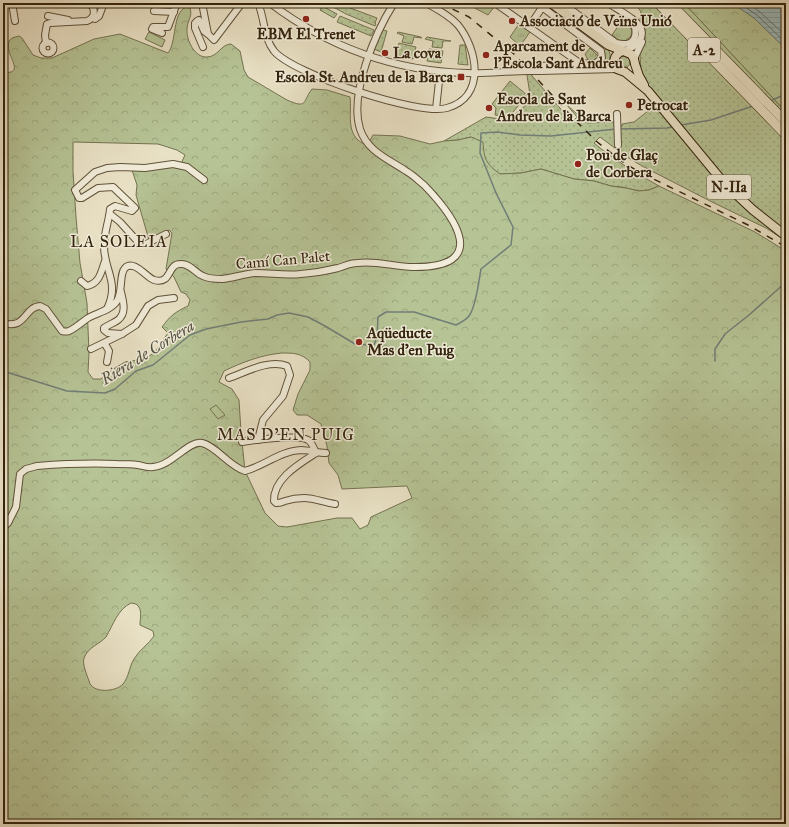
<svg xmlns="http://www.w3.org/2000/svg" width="789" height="827" font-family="'IM FELL Great Primer',serif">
<defs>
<pattern id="grass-dots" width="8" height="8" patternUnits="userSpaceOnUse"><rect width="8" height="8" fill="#b6c395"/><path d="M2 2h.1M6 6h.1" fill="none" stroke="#9da77f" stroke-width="1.8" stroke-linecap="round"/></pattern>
<pattern id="forest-crowns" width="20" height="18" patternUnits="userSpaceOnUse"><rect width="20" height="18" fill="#b6c395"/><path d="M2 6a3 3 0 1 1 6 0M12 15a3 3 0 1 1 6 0" fill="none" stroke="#9da77f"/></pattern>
<pattern id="park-tufts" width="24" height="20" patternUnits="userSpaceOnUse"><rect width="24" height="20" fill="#b6c395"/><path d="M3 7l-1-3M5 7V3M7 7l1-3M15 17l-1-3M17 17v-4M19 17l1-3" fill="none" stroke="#9da77f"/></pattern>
<pattern id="water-rules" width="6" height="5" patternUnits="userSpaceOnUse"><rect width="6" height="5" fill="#9bbbbe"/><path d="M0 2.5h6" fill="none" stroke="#86a0a2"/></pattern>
</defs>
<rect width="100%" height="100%" fill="#e9e1c5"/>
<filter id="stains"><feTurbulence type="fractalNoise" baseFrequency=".005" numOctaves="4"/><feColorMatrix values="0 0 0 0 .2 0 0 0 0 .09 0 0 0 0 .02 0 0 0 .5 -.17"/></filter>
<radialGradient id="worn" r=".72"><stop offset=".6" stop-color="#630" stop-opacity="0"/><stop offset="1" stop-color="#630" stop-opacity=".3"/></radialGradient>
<!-- grass -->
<g fill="url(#grass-dots)" stroke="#747351">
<polygon points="326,3 337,3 377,18 375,23 376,24 375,26 346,14"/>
<path d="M635,3H684L786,112V241L766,228L712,202L642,166L627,157L600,137L594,143C614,160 636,173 659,186L649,190L639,191L622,187L611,186L594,181L574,179L541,169L521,173L500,174L489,166L471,137L458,140L444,141L486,117L508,120L531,101L526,69L572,122L577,117L567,105L587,123L614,122V126H622V124L634,122L661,101L641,76L640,55L645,39L644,28L640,20L641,12Z"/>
<polygon points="322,6 337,14 334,18 320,10"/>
<polygon points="340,16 374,30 371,36 337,22"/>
<polygon points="383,30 387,31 381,52 374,49"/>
<polygon points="398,32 421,37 422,38 414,37 412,44 402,42 404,36 397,33"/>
<polygon points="427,37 450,41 451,41 443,41 442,48 432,47 433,41 425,39"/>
<polygon points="399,43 416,47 413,59 396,55"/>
<polygon points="460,45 465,45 468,65 458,64"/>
<path d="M607,47C611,53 612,61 606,66L601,60L603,52Z"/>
<polygon points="429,49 443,51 441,63 427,61"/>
<circle cx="624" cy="62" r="6"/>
</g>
<!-- forest -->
<g fill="url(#forest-crowns)" stroke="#747351" fill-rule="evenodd">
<polygon points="684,3 732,3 754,18 783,46 786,49 786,112"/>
<path d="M186,7L190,8C193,16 187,21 187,29C186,40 195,58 207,57C218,57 221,44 231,44L240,51L244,70L248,77L287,100C308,109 302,102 312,89L327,90L350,97C352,113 345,135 364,144L369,142L373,135L400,136L430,144L444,141L458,140L471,137L483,142C484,159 486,164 500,174L521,173L541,169L574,179L594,181L611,186L626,188L639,191L649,190L659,186L755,232L786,251V824H3V72C23,75 11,60 9,51C8,48 8,44 9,41L12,38L19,36L22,38L33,55L41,58H52L94,39L120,34L168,53C177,42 172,13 186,7ZM73,142L158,144L177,150L185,155L180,166L132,170L137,185L136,195L149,240L169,230L172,233L166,269L174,277L181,292L186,294L190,300L188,306C175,312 170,316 162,327L168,333L155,352L145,359L125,362L107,373L101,379H93L88,372L89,353L87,303L80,263L76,217L73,171ZM282,353C293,353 302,353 310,362V370L298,394L293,410L297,415H307L321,424L327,446L329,463L338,475L342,489L407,486L412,498L371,517L368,525L360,529L352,518H337L287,527L278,526L265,513L245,471L241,432L239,400L232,389L219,382L224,371C243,362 261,355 282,353ZM131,603L136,604C143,609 140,617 140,625L153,631L154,636C149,644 139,650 134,659C129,667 129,677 123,684C116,692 92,694 89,681C87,675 82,664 84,658C88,647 100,644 106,637C113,625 118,609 131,603Z"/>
</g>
<!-- park -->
<g fill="url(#park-tufts)" stroke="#747351">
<polygon points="473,3 489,3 494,7 488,15 471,6"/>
<polygon points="623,19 632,30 631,36 625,41 620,41 612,35"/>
<polygon points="519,24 530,32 520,46 510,37"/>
<polygon points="590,48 597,55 598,58 596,60 588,60 585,54"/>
<polygon points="510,81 527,95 509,117 495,115 496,108 492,104"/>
</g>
<!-- pitch -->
<g fill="#b6c395" stroke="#747351">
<polygon points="149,32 165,40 162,47 145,39"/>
<polygon points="216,405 225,415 218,419 210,409"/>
</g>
<!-- water -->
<polygon fill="url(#water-rules)" stroke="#717e77" points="732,3 786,3 786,49 754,18"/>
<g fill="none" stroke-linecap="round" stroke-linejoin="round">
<!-- shore -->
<g stroke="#676f66" stroke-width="1">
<polyline points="739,3 757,15 786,43"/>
<polyline points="748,3 760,12 786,36"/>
</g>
<!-- stream -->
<g stroke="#717e77" stroke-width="1.5">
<polyline points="770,101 786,94"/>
<polyline points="681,125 711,120 753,106"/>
<polyline points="619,129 667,128 673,127"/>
<polyline points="715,361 715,349 725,334 749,315 786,282"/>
<path d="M3,371L67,391L105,393L115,389L136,371L153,365L190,335L206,329L241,322L268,319L277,315L289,313L308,317L325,326L355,344L374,345L377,337L378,317L386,312H414L456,325C460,323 466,320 469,316C476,307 479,280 481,269L511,245L513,227L496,193L480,153L481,133L498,132L520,135L551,136L616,129"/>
</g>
<!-- minor casing -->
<g stroke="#60523b" stroke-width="8">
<g id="minor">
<polyline points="12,3 15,21"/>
<polyline points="83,3 92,5 92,3"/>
<polyline points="202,3 208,34 204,31 199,20 197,21 195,23 195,28 203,47"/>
<path d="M258,3C265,19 263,37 274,51C293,74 418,116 447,108C486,97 478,50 458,25C449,15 437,9 426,3"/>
<path d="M270,3C328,47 394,71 467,73C487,74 507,71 528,71"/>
<polyline points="495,3 581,64"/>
<path d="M562,3L616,43C636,48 639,34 632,19"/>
<path d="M608,3C617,9 629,15 637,23C649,36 636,47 624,51"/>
<polyline points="542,7 601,51 602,58 596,63"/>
<polyline points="154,11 174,12"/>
<polyline points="48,16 68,20"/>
<polyline points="94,16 95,19 99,16 104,3"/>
<polyline points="529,27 545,3"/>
<polyline points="162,33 152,29 153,27 168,27 177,3"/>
<polyline points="208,34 214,40 242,3"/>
<circle cx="48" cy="48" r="5.5"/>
<path d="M46,43L45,35L47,24L50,23L87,21C95,18 95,12 92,5"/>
<polyline points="634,59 642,42"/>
<polyline points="540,66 596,63 598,64"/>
<polyline points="540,71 617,69"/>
<polyline points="436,109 440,72"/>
<polyline points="617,114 618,145"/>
<polyline points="110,214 120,222 139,243 146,244 166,234"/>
<path d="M81,281L87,286C100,283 101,272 105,261"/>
<path d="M121,292C123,301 127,313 118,320C114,323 108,325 104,328V330L108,333L122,334"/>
<path d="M107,309C120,282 104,271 104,246C104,233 109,221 110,209L115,206L132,211L135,208L113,187L98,188L82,198H79L75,190L95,172L107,168L120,167L145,168L173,164L187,167L204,180"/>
<path d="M3,323C26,330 24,307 40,306L46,309L62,331C66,332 65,332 69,331C76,328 82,322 88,318C97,313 111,310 117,301C123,292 119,274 125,268C134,259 147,278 154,280C172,285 167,264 180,264C190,263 195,273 203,276C209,279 216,279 222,279C233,278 244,274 255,273C271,273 286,276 301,274C313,273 326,271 338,268C345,266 350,263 357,263C376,260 394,267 413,267C490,268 457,219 424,185C418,180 413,175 406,171C388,159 367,151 360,129C349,94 375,33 394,3"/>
<polyline points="105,344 109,351 107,362"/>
<polyline points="91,349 122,334 136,325 148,306 158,300 174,298"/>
<path d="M229,378C246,372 269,359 287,366L290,375L283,396L263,420L258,440"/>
<path d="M242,442C254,440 298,434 308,440C312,442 314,449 316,453"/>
<path d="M316,453C299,464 273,479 274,501L276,503C281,503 282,502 285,501C291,499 298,498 304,498C315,498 325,503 335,504"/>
<path d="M3,528L8,523L16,507L20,474L26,469L37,466C63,464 90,463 117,464C124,464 131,464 138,465C143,466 148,468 153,467C171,466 189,440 202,443C216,446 230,467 245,471C264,466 280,451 301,450C309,450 318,453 326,453"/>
</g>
</g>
<!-- major casing -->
<g stroke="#33230d" stroke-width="10">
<g id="major">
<polyline points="551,3 608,45 631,54 634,59 635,64 639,76 644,85"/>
<path d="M622,51C614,55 612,62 617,69L625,72L648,91L724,183L753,210L786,236"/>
</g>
</g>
<!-- highway casing -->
<g stroke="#33230d" stroke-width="10">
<g id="highway">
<polyline points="658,3 786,135"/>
<polyline points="670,3 786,122"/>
</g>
</g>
<!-- minor -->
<use href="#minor" stroke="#f1ecd9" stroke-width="6"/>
<!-- major -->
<use href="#major" stroke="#e9e1c5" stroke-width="8"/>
<!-- highway -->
<use href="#highway" stroke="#e9e1c5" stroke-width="9"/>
<!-- rail -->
<polyline stroke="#33230d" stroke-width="1.5" stroke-dasharray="7 7" stroke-linecap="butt" points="440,3 469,17 514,54 575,120 596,141 620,160 639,172 748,225 786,247"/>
<!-- minor-bridge casing -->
<g stroke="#60523b" stroke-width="8" stroke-linecap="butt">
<polyline id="minor-bridge" points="528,71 540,71"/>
</g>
<!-- minor-bridge -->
<use href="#minor-bridge" stroke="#f1ecd9" stroke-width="6"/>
</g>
<!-- markers -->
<g fill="#8f2418" stroke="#f1ecd9" stroke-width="1.5">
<circle cx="306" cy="19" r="4"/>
<circle cx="512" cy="21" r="4"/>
<circle cx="385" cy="53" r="4"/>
<circle cx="486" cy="55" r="4"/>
<rect x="457" y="73" width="8" height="8" rx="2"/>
<circle cx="629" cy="105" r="4"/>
<circle cx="489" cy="108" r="4"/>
<circle cx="578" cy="164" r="4"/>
<circle cx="359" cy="342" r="4"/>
</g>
<g text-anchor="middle" stroke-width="3" stroke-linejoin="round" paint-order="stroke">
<!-- shield labels -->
<g fill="#f1ecd9" stroke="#6c5f4a" stroke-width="1">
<rect x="688" y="38" width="32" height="24" rx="3"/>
<rect x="707" y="175" width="44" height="24" rx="3"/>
</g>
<g font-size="14" font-weight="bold" fill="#33230d">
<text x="704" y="55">A-2</text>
<text x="729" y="192">N-IIa</text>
</g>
<!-- poi labels -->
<g font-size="15" font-weight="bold" fill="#33230d" stroke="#f1ecd9" text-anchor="start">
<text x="520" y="26">Associació de Veïns Unió</text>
<text x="306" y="39" text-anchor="middle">EBM El Trenet</text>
<text x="494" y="51">Aparcament de<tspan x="494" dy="17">l'Escola Sant Andreu</tspan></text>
<text x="393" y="58">La cova</text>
<text x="453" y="82" text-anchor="end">Escola St. Andreu de la Barca</text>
<text x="497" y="104">Escola de Sant<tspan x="497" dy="17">Andreu de la Barca</tspan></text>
<text x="637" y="110">Petrocat</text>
<text x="586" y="160">Pou de Glaç<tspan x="586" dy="17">de Corbera</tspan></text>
<text x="367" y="338">Aqüeducte<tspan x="367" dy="17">Mas d'en Puig</tspan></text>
</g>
<!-- street labels -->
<g font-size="15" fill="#33230d" stroke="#f1ecd9">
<text transform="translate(283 260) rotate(-5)" y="5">Camí Can Palet</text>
</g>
<!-- neighbourhood labels -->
<g font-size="16" letter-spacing="1" fill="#33230d" stroke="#f1ecd9">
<text x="119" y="247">LA SOLEIA</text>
<text x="286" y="440">MAS D'EN PUIG</text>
</g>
<!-- water labels -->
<g font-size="16" font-style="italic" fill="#525142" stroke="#f1ecd9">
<text transform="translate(147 352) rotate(-32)" y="6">Riera de Corbera</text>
</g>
</g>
<!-- margin -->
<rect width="789" height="827" fill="none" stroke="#e9e1c5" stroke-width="16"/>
<rect x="4" y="4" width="781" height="819" fill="none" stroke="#33230d" stroke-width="2"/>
<rect x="8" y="8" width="773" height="811" fill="none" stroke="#33230d"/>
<rect width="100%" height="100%" filter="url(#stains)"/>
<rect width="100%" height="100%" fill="url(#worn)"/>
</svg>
